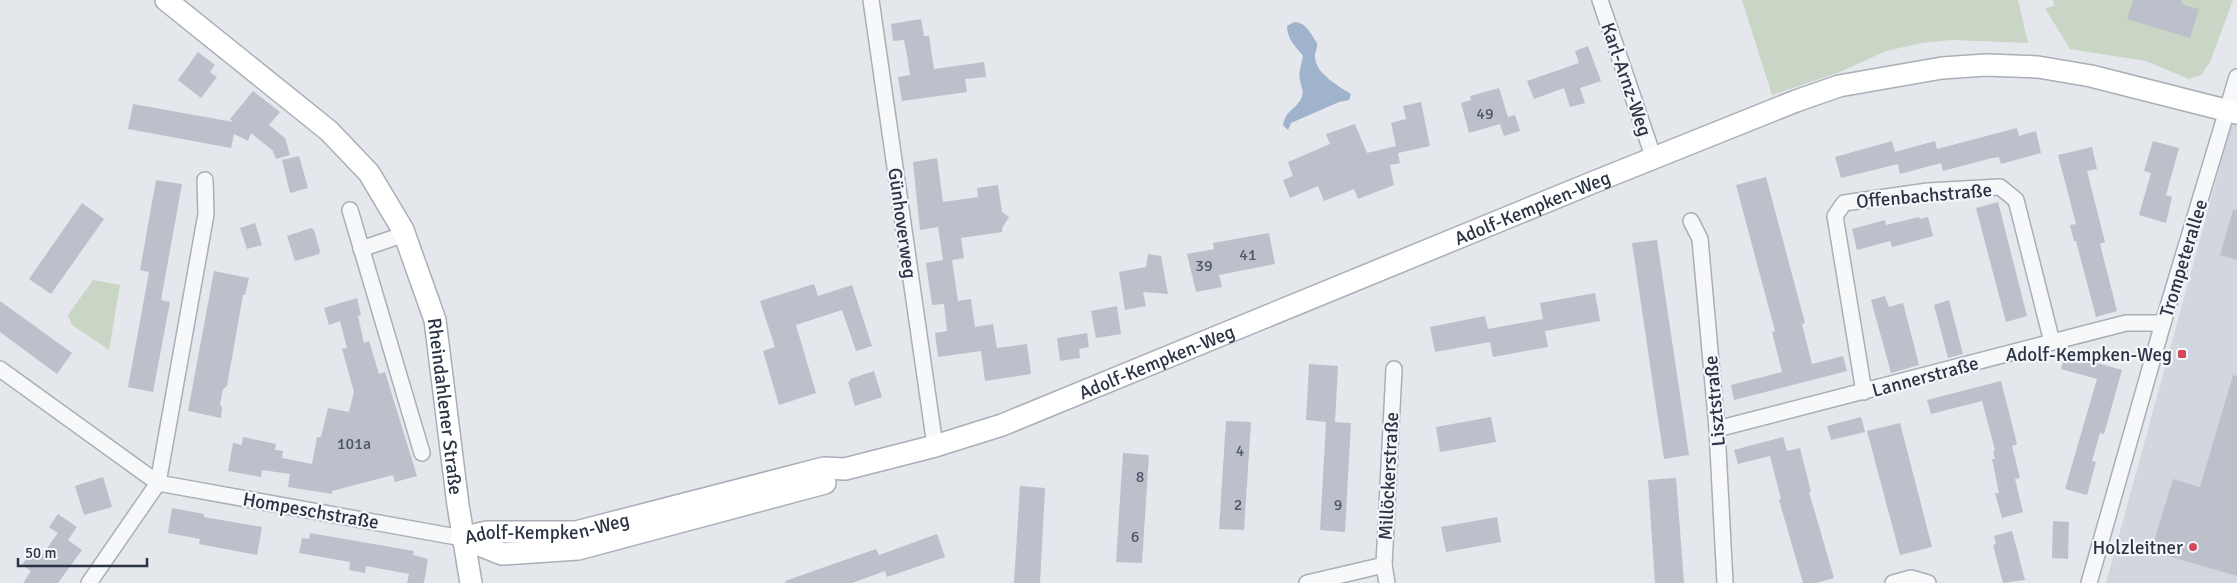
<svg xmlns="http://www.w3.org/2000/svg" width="2237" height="583" font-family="Signika,sans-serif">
<rect width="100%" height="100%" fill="#e4e7ec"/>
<!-- built -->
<polygon fill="#d2d6de" points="2237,104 2237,583 2106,583 2226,144"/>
<!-- green -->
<g fill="#c9d6c5">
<polygon points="1742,0 2018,0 2028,43 1952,40 1922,43 1886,51 1840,72 1772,95"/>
<polygon points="2053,0 2233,0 2210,62 2201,75 2189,79 2146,61 2070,49 2045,8 2054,6"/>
<polygon points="93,280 120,285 109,350 72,325 68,315"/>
</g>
<!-- water -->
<path fill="#9fb4cc" d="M1294,22C1306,22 1311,34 1317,43C1318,49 1314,53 1315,58C1317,75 1339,86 1351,94L1349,100L1339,102L1291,123L1288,130L1283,125C1286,110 1295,110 1301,99C1305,92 1301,87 1300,80C1298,72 1302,63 1303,56C1295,46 1287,39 1287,26Z"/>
<!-- building -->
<g fill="#bbc0ca">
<polygon points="2133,0 2182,0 2181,4 2199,9 2190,38 2127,19"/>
<polygon points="921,19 924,36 929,36 934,69 984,62 986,77 965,79 967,92 902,101 898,77 910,75 907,55 904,40 893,41 891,24"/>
<polygon points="1588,46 1601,81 1580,88 1585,103 1570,107 1564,88 1534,99 1527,81 1579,63 1575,51"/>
<polygon points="198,52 215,65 210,72 217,77 201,98 178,80"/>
<polygon points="1499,88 1508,117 1515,115 1520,131 1504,136 1500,124 1469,133 1461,103 1471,100 1470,96"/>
<polygon points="253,91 280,112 269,125 285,138 290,155 276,159 273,151 251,133 248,141 234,134 231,148 128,129 133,104 233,122 230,119"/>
<polygon points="1421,102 1430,146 1398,153 1400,163 1390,165 1394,185 1358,199 1354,189 1324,201 1318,186 1290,198 1283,180 1293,176 1288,162 1330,144 1326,134 1355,124 1367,153 1396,146 1391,123 1406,119 1403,106"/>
<polygon points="2017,128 2019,136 2036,131 2041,153 2001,164 1999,157 1992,158 1943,171 1941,163 1900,174 1898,164 1841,178 1835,157 1892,141 1895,152 1935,141 1937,149"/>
<polygon points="2153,141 2179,148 2166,195 2172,197 2166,223 2139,215 2151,173 2144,171"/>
<polygon points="2092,147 2097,169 2087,171 2105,242 2100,244 2117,311 2096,317 2076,241 2074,241 2070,225 2076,224 2058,155"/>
<polygon points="299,156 308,188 290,193 282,160"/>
<polygon points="937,158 943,202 978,197 977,188 998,185 1002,212 1009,217 1002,228 1002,232 961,238 964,258 952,260 958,301 971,299 975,327 993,324 997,348 1027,344 1031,374 985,381 981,351 938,357 935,333 947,331 944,304 932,305 926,263 943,260 938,227 920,230 913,162"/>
<polygon points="1766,177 1805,323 1802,324 1812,364 1843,356 1847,371 1734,400 1731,385 1782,372 1772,332 1775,331 1736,185"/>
<polygon points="156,180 182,184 161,300 170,302 153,392 128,387 149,272 140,270"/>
<polygon points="1998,202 2027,316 2006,322 1976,208"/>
<polygon points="82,203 104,219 51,294 29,279"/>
<polygon points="2233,210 2237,210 2237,260 2220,255"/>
<polygon points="1919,217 1920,219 1928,217 1933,236 1892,247 1890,241 1857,250 1852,229 1885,220 1886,225"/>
<polygon points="255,223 262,245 247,249 240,228"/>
<polygon points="311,228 314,230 320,251 319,254 295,261 287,236"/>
<polygon points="1269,233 1275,264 1219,275 1222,287 1196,292 1187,254 1214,249 1213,243"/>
<polygon points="1657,240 1689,455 1664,459 1632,243"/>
<polygon points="1148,254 1161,256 1168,294 1143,292 1146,306 1125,310 1119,272 1146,267"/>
<polygon points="214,271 249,278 245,295 243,295 227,386 223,389 220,404 222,408 221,418 188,411"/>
<polygon points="814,284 818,296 852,285 872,346 856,351 842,310 796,325 816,393 779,405 763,351 775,347 760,301"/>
<polygon points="1595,293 1600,321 1545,331 1548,347 1493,357 1490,342 1435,352 1430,327 1485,316 1488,329 1543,319 1540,303"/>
<polygon points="1885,296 1889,307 1903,303 1919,365 1891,373 1871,300"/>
<polygon points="357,298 361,315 358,316 364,343 369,341 379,374 385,372 417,476 395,482 393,475 332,491 332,494 288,487 290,474 262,470 261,477 228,471 233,443 242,445 243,437 276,444 275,450 283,451 282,458 312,464 317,437 321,437 328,408 349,412 354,392 342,349 347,348 340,321 329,325 324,308"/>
<polygon points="1949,300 1963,354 1948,358 1934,305"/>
<polygon points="0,301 72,353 57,374 0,332"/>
<polygon points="1117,306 1121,334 1096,338 1091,311"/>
<polygon points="1087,333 1089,347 1079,349 1080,358 1060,361 1057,338"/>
<polygon points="2065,354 2122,370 2104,434 2100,433 2092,461 2096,462 2087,495 2065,489 2097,379 2061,369"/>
<polygon points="1309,364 1338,366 1335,422 1351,423 1345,532 1320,530 1326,422 1306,420"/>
<polygon points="874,371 882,397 855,406 848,382 850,381 850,379"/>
<polygon points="2233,375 2237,376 2237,576 2151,551 2173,479 2200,487"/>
<polygon points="2001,381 2017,444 2012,446 2020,478 2015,479 2023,512 2002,518 1995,493 1999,493 1992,459 1995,459 1993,451 1995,450 1982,401 1931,414 1927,400"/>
<polygon points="1491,417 1496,442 1440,452 1436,427"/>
<polygon points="1861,417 1865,432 1831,440 1827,426"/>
<polygon points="1226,421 1251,422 1244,530 1219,529"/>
<polygon points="1900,423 1932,547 1900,555 1867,431"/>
<polygon points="1783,437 1787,451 1800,448 1811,492 1809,492 1834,578 1816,583 1803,583 1779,500 1781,499 1770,456 1738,464 1734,450"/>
<polygon points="1123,453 1149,455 1142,563 1116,562"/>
<polygon points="103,477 112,507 84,515 75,486"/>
<polygon points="1676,478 1684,583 1655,583 1648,480"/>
<polygon points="1020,486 1045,488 1040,583 1014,583"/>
<polygon points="172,508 204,514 204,517 262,527 257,555 199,544 200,539 168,533"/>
<polygon points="58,514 77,527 68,540 49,527"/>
<polygon points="1497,517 1501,542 1446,552 1441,527"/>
<polygon points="2053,521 2069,522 2068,559 2052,558"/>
<polygon points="2012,531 2025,580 2003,583 1993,545 1996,544 1994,536"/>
<polygon points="58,533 82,550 58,583 23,583 31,571 22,565 31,552 40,558"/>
<polygon points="310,533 414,551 413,555 428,559 424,583 407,583 409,574 366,566 365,573 349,570 350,562 299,553 302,538 309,539"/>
<polygon points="937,534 945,557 887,577 885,571 852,583 786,583 785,581 876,549 879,555"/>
</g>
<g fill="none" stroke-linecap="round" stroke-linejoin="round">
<!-- street casing -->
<g stroke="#a9aeb7" stroke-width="18">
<g id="street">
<polyline points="871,0 935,446"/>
<polyline points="1600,0 1654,159"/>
<polyline points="350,210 422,453"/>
<polyline points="1691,221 1700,239 1717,429 1725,583"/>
<polyline points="361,249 405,234"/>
<polyline points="0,369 158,483 462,538"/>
<polyline points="1864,392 1835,216 1844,203 1928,191 2000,187 2016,200 2052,342"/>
<polyline points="1717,429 2126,323 2163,323"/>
<polyline points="89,583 158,483 206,214 205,180"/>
<polyline points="1307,583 1384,565"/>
<polyline points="1387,583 1384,565 1394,369"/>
<polyline points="1893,583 1911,578 1928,583"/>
<polyline points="2089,583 2163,323 2237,77"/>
</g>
</g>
<!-- secondary casing -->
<g stroke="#a9aeb7" stroke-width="24">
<g id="secondary">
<path id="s1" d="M166,0L329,131L369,173L403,230L435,320L458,505L471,583"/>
<path id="s2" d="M462,538L487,532H576L824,468L845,469L935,446L1002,425L1589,184L1796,101L1839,86L1942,68L1986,65L2038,67L2091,76L2237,113"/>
<polyline points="462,538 502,554 578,549 825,483"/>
</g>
</g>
<!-- street -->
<use href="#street" stroke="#f7f8fa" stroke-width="15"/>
<!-- secondary -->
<use href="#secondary" stroke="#fff" stroke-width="21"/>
</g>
<!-- markers -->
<g fill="#d1495b" stroke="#f4f6f9" stroke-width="2">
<rect x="2177" y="349" width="10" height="10" rx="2.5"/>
<circle cx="2193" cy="547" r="5"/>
</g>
<g text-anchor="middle" stroke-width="4.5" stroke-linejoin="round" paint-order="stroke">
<!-- number labels -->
<g font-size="16" fill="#4f5766">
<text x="1485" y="119">49</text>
<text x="1248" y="260">41</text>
<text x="1204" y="271">39</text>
<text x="354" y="449">101a</text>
<text x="1240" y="456">4</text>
<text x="1140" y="482">8</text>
<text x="1238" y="510">2</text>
<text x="1338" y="510">9</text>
<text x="1135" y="542">6</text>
</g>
<!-- street labels -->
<g font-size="19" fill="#2b3445" stroke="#f4f6f9">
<text transform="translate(1627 79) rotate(71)" y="7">Karl-Arnz-Weg</text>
<text transform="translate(1924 195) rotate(-5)" y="7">Offenbachstraße</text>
<text dy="7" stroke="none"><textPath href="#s2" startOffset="1128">Adolf-Kempken-Weg</textPath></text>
<text transform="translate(903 223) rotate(82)" y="7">Günhoverweg</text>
<text transform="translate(2183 258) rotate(-73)" y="7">Trompeterallee</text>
<text dy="7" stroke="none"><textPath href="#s2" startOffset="722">Adolf-Kempken-Weg</textPath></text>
<text transform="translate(1925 376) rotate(-15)" y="7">Lannerstraße</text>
<text transform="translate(1714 401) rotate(-95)" y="7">Lisztstraße</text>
<text dy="7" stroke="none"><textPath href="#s1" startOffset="516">Rheindahlener Straße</textPath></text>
<text transform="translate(1388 476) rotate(-87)" y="7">Millöckerstraße</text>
<text transform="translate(311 510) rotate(10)" y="7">Hompeschstraße</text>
<text dy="7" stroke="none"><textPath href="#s2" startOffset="86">Adolf-Kempken-Weg</textPath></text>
</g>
<!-- poi labels -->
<g font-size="19" fill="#2b3445" stroke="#f4f6f9" text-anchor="end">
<text x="2172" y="361">Adolf-Kempken-Weg</text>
<text x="2183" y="554">Holzleitner</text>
</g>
</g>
<!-- scale -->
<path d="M18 558v8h129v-8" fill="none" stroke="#2b3445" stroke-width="2.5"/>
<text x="25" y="558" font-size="15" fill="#2b3445" stroke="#f4f6f9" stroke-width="4" paint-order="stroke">50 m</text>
</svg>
